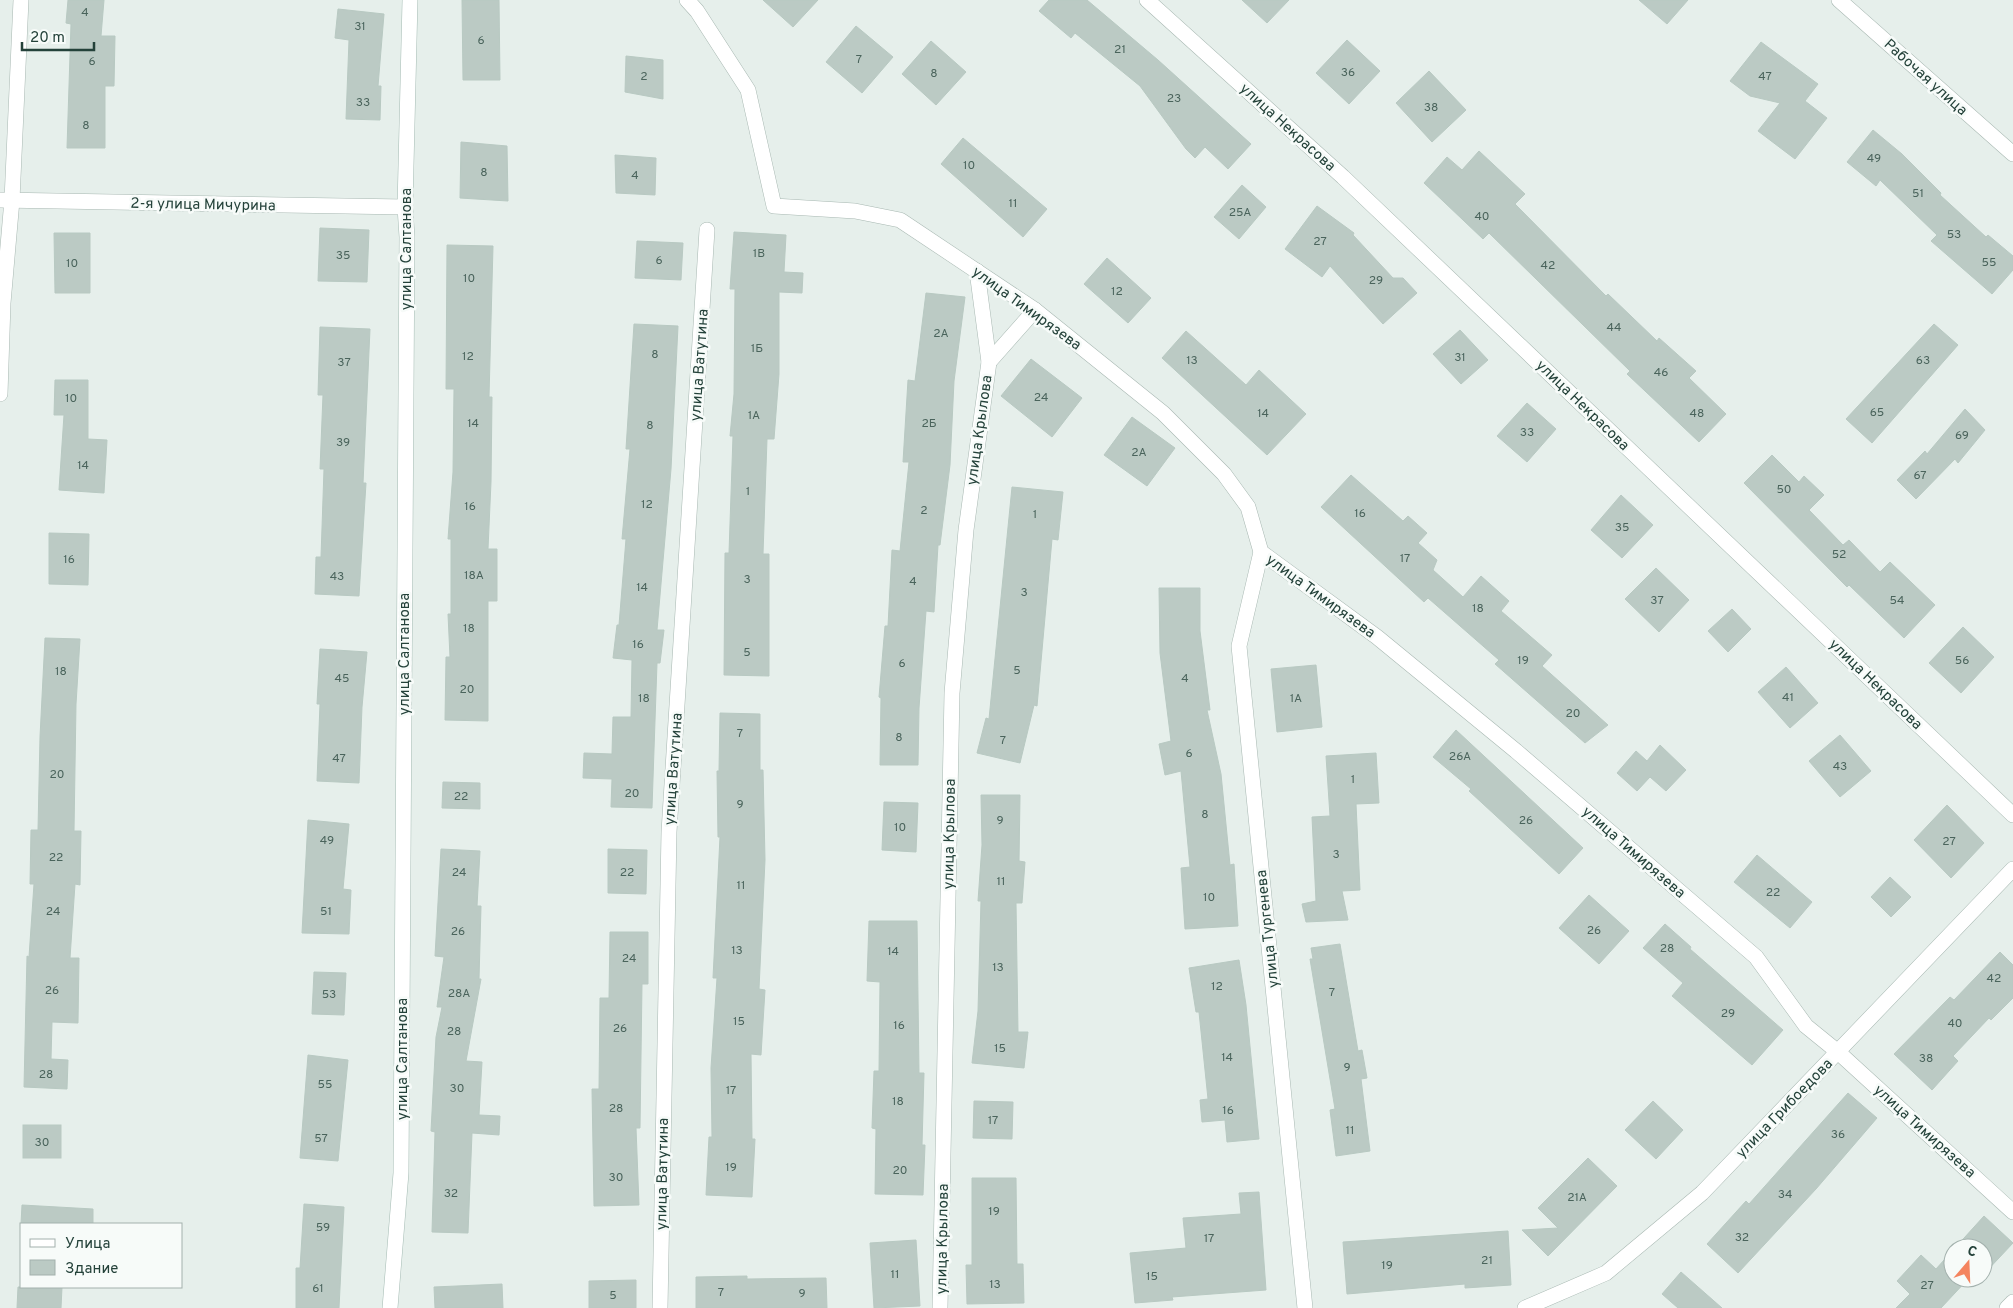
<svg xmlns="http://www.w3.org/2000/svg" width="2013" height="1308" font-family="Overpass,sans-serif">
<rect width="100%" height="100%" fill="#e6efeb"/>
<!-- building -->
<g fill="#bbcac4" stroke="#b8c9c2">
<polygon points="68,0 104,0 101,36 115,36 114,86 105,86 105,148 67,148 71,24 66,23"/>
<polygon points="462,0 499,0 500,80 463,80"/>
<polygon points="763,0 818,0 793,27"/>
<polygon points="1049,0 1087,0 1158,60 1251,144 1228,169 1205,147 1195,158 1186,149 1140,86 1075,33 1071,38 1039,11"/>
<polygon points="1242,0 1289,0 1267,23"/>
<polygon points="1639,0 1688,0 1667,24"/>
<polygon points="338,9 384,14 378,86 381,86 380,120 346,119 349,40 335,38"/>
<polygon points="856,26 893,57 862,93 826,62"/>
<polygon points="1347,40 1380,71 1349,104 1316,73"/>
<polygon points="931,41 966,72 936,105 902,74"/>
<polygon points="1761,42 1818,84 1805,101 1827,118 1795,159 1758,131 1780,103 1750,96 1730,81"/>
<polygon points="626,56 663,60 663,99 625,92"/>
<polygon points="1429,71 1466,110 1432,142 1396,103"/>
<polygon points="1873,130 1902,154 1941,193 1940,195 1986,237 1988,235 2013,256 2013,270 1992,294 1931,241 1937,235 1880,180 1876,186 1847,162"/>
<polygon points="963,138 1047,209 1023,237 941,164"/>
<polygon points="461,142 507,146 508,201 460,198"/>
<polygon points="1479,151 1525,194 1515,204 1606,296 1608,294 1657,341 1659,338 1696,371 1689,378 1726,414 1699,442 1627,374 1630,371 1489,233 1483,239 1424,183 1447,157 1462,170"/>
<polygon points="615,155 656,158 655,195 616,193"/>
<polygon points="1242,185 1266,207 1239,239 1214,217"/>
<polygon points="1317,206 1354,233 1353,235 1393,278 1403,278 1417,293 1383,324 1330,266 1322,277 1285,249"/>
<polygon points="320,228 369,230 367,282 318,281"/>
<polygon points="734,232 786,235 784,272 803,273 802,293 779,292 779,374 774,439 767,439 763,554 769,554 769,676 724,675 725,553 729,553 733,436 730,436 734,394 735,289 730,289"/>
<polygon points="54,233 90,233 90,293 55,293"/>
<polygon points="637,241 683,243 681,280 635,278"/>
<polygon points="447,245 493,246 489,397 492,397 491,482 488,549 497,549 497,601 488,601 488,721 445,720 446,657 450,657 448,614 451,614 451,539 448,539 453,472 454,389 446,389"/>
<polygon points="1107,258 1151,298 1128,323 1084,284"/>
<polygon points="926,293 965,297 954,381 950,465 940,545 938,545 934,612 926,611 919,708 918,765 880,765 881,698 879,697 885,626 888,626 892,550 900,551 909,462 903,462 908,380 915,381"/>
<polygon points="634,324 678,326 671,469 657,630 664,630 660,663 657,663 652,808 611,807 612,779 583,778 584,753 612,754 613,717 631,717 632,660 613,658 617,625 619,625 626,539 622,539 630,449 626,449"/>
<polygon points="1934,324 1958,345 1872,443 1846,419"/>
<polygon points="320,327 370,329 363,483 366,483 359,596 315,594 316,557 321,557 324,469 320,469 323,395 318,395"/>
<polygon points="1460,330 1488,360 1461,384 1433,354"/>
<polygon points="1186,331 1246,385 1259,370 1306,414 1267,455 1162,358"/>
<polygon points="1031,359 1082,398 1052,437 1001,396"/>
<polygon points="55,380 88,380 88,439 107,440 104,493 59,490 64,415 54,415"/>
<polygon points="1527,403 1556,429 1527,462 1497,436"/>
<polygon points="1965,409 1985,430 1958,463 1955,459 1916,499 1897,480 1925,451 1927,454"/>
<polygon points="1132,417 1175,448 1147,486 1104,455"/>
<polygon points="1772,455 1799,482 1804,476 1824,495 1809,510 1843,545 1849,540 1880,572 1890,562 1935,605 1904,638 1849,585 1847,587 1744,483"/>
<polygon points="1351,475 1403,521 1408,516 1427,533 1418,543 1437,560 1433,570 1463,597 1481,576 1509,601 1501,611 1552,655 1542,666 1608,725 1585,743 1495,664 1499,660 1428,598 1424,602 1321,507"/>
<polygon points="1012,487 1063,492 1058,540 1052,539 1037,706 1034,705 1020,763 977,753 986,718 989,719"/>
<polygon points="1621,495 1653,525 1622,558 1591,530"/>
<polygon points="49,533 89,534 88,585 49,584"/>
<polygon points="1656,568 1689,600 1659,632 1625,599"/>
<polygon points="1159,588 1200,588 1200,631 1210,710 1207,710 1221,774 1230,865 1234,864 1238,926 1185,929 1181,868 1190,867 1181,771 1165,775 1159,744 1171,741 1160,653"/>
<polygon points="1732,609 1751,629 1728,652 1708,631"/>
<polygon points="1963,627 1994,657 1961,693 1929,663"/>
<polygon points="45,638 80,639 76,704 74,831 81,831 80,885 75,884 70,958 79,958 78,1023 52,1022 51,1059 68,1060 67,1089 24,1087 27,956 29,957 34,884 30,884 31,830 38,830 40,737"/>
<polygon points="320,649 367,652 362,707 359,783 317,781 320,704 317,704"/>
<polygon points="1316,665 1322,727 1277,732 1271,669"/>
<polygon points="1786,667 1818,703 1790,728 1758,692"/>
<polygon points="720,713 760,714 760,770 763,770 765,860 759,989 765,990 761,1055 751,1054 752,1139 755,1139 752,1197 706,1195 709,1137 712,1137 711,1068 717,978 713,978 720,837 718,837 717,771 719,771"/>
<polygon points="1456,730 1583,848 1559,874 1469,791 1471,789 1433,757"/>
<polygon points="1840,735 1871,771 1840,797 1809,761"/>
<polygon points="1660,745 1686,770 1666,791 1650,777 1637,791 1617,773 1636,751 1647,761"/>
<polygon points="1376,753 1379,803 1356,804 1360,890 1342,891 1348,920 1306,922 1302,904 1316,901 1312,817 1330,816 1326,756"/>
<polygon points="443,782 480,783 480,809 442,808"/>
<polygon points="981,795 1020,795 1019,861 1025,862 1022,903 1016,903 1018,1032 1028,1032 1024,1068 972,1063 978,1011 981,901 978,901 982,845"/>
<polygon points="884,802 918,803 916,852 882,850"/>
<polygon points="1947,805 1984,843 1951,878 1914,840"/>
<polygon points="308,820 349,824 343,889 351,890 349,934 302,933"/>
<polygon points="441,849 480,851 477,906 481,906 479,979 481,979 466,1061 482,1062 479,1115 500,1116 499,1135 472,1133 468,1233 432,1232 435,1132 431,1131 436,1037 442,1007 437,1007 444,957 435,956"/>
<polygon points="608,849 647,850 646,894 608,893"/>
<polygon points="1757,855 1812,902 1790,928 1734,882"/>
<polygon points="1890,877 1911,897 1891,917 1871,897"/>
<polygon points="1589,895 1629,931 1599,964 1559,928"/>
<polygon points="869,921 917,921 919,1073 924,1073 922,1145 925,1145 923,1195 875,1194 876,1129 872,1128 874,1071 879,1071 880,982 867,981"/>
<polygon points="1665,924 1691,947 1690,949 1783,1030 1752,1065 1672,996 1683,983 1643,948"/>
<polygon points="610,932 648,932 648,984 642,984 640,1128 636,1128 639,1205 594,1206 592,1089 599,1089 600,998 609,998"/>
<polygon points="1340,944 1358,1051 1362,1050 1367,1078 1361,1079 1370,1151 1336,1156 1330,1110 1335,1109 1310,959 1313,959 1311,948"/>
<polygon points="2000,952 2013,965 2013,998 1991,1020 1989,1018 1953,1056 1958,1061 1932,1090 1894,1054 1950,997 1954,1000"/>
<polygon points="1239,960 1246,1005 1259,1139 1227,1142 1225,1120 1202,1122 1200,1100 1208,1099 1199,1012 1196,1012 1189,968"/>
<polygon points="314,972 346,973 344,1015 312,1014"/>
<polygon points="308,1055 348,1060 338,1161 300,1158"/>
<polygon points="1848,1093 1877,1118 1816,1189 1738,1273 1707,1244 1746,1201 1749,1204"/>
<polygon points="974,1101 1013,1102 1012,1139 973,1138"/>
<polygon points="1653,1101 1683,1130 1656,1159 1625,1130"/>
<rect x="23" y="1125" width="38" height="33"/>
<polygon points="1588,1158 1617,1186 1548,1256 1522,1230 1558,1228 1538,1208"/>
<polygon points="972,1178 1016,1178 1017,1264 1023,1264 1024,1303 967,1304 966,1265 972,1265"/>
<polygon points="1259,1192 1266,1290 1172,1297 1173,1300 1135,1303 1130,1253 1186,1248 1183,1218 1241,1214 1239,1193"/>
<polygon points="304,1204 344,1207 339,1308 296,1308 296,1268 300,1268"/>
<polygon points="22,1205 93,1209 93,1224 21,1224"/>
<polygon points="1984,1216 2013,1243 1983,1275 1983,1248 1955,1248"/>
<polygon points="1508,1231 1511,1285 1465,1288 1465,1284 1347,1294 1343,1242"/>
<polygon points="916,1240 920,1306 874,1308 870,1243"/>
<polygon points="1953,1250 1953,1278 1969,1278 1941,1308 1896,1308 1910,1294 1897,1281 1921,1255 1936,1269"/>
<polygon points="1681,1272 1722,1308 1678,1308 1662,1294"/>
<polygon points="747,1276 747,1279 826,1278 827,1308 696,1308 696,1277"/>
<polygon points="636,1280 636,1308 589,1308 589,1281"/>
<polygon points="502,1284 503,1308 435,1308 434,1287"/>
<polygon points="18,1287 62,1287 61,1308 17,1308"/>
</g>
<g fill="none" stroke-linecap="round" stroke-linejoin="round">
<!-- minor casing -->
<g stroke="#a8b8b2" stroke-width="16">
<g id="minor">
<polyline points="687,0 697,11 748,90 774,206 855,211 900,220 1035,310 1076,343 1163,413 1224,474 1248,507 1261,552 1377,637 1516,751 1756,957 1806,1026 1838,1052 2013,1212"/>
<polyline points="1147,0 1343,177 2013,815"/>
<polyline points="1839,0 2013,154"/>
<polyline points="0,200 405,207"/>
<polyline points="989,362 1035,310"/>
<polyline points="0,394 3,303 12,200 21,0"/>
<polyline points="1261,552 1239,646 1305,1308"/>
<polyline points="660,1308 669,832 707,230"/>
<polyline points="940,1308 952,693 966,530 989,362 977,271"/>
<polyline points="1525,1308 1606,1273 1702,1193 2013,869"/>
<polyline points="2007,1308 2013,1302"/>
</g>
</g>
<!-- secondary casing -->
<g stroke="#a4bbb3" stroke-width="16">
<polyline id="secondary" points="390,1308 401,1173 407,237 405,207 410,0"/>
</g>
<!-- minor -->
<use href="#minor" stroke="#fff" stroke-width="15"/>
<!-- secondary -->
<use href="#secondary" stroke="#fff" stroke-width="15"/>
</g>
<g text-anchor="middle" stroke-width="5" stroke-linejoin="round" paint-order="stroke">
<!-- number labels -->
<g font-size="12" fill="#4a645c">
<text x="85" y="16">4</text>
<text x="360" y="30">31</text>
<text x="481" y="44">6</text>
<text x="1120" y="53">21</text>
<text x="859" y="63">7</text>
<text x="92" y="65">6</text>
<text x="1348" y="76">36</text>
<text x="934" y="77">8</text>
<text x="644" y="80">2</text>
<text x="1765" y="80">47</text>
<text x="1174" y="102">23</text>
<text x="363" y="106">33</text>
<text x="1431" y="111">38</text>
<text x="86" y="129">8</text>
<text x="1874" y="162">49</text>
<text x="969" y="169">10</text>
<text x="484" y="176">8</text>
<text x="635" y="179">4</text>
<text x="1918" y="197">51</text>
<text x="1013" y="207">11</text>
<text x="1240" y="216">25А</text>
<text x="1482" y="220">40</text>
<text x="1954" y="238">53</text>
<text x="1320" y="245">27</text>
<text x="759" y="257">1В</text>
<text x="343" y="259">35</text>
<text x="659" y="264">6</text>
<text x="1989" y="266">55</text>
<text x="72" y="267">10</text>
<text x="1548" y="269">42</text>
<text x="469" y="282">10</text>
<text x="1376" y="284">29</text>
<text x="1117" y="295">12</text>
<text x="1614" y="331">44</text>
<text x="941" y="337">2А</text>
<text x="757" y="352">1Б</text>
<text x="655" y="358">8</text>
<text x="468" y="360">12</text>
<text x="1460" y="361">31</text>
<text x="1192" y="364">13</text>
<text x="1923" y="364">63</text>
<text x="344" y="366">37</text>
<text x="1661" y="376">46</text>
<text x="1041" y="401">24</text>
<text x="71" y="402">10</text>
<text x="1877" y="416">65</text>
<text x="1263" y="417">14</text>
<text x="1697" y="417">48</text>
<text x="754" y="419">1А</text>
<text x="473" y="427">14</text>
<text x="929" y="427">2Б</text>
<text x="650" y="429">8</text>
<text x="1527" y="436">33</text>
<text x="1962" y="439">69</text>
<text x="343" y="446">39</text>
<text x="1139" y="456">2А</text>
<text x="83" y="469">14</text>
<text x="1920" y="479">67</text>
<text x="1784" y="493">50</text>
<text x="748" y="495">1</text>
<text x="647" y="508">12</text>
<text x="470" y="510">16</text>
<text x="924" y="514">2</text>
<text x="1360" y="517">16</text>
<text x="1035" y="518">1</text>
<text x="1622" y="531">35</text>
<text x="1839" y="558">52</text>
<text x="1405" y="562">17</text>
<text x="69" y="563">16</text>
<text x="474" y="579">18А</text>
<text x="337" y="580">43</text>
<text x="747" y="583">3</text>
<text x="913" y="585">4</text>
<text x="642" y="591">14</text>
<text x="1024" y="596">3</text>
<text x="1657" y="604">37</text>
<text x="1897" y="604">54</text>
<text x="1478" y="612">18</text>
<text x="469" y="632">18</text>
<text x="638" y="648">16</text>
<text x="747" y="656">5</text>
<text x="1523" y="664">19</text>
<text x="1962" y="664">56</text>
<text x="902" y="667">6</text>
<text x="1017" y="674">5</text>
<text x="61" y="675">18</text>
<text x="342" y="682">45</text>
<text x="1185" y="682">4</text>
<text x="467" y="693">20</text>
<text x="1788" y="701">41</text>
<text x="644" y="702">18</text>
<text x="1296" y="702">1А</text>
<text x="1573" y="717">20</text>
<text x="740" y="737">7</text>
<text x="899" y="741">8</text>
<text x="1003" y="744">7</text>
<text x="1189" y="757">6</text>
<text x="1460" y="760">26А</text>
<text x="339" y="762">47</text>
<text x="1840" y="770">43</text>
<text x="57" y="778">20</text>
<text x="1353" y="783">1</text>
<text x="632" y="797">20</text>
<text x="461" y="800">22</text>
<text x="740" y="808">9</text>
<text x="1205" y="818">8</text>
<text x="1000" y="824">9</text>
<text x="1526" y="824">26</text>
<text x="900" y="831">10</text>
<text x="327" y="844">49</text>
<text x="1949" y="845">27</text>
<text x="1336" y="858">3</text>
<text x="56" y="861">22</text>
<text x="459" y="876">24</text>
<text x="627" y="876">22</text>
<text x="1001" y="885">11</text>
<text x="741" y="889">11</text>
<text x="1773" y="896">22</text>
<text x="1209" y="901">10</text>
<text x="53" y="915">24</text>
<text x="326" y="915">51</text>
<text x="1594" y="934">26</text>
<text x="458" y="935">26</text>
<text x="1667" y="952">28</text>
<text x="737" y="954">13</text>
<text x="893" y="955">14</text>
<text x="629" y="962">24</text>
<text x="998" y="971">13</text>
<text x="1994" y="982">42</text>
<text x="1217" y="990">12</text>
<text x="52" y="994">26</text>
<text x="1332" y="996">7</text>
<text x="459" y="997">28А</text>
<text x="329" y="998">53</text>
<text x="1728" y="1017">29</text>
<text x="739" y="1025">15</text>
<text x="1955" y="1027">40</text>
<text x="899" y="1029">16</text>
<text x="620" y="1032">26</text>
<text x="454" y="1035">28</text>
<text x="1000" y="1052">15</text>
<text x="1227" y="1061">14</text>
<text x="1926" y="1062">38</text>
<text x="1347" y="1071">9</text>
<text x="46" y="1078">28</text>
<text x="325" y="1088">55</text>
<text x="457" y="1092">30</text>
<text x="731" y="1094">17</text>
<text x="898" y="1105">18</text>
<text x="616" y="1112">28</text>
<text x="1228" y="1114">16</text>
<text x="993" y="1124">17</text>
<text x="1350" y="1134">11</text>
<text x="1838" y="1138">36</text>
<text x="321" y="1142">57</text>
<text x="42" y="1146">30</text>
<text x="731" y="1171">19</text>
<text x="900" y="1174">20</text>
<text x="616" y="1181">30</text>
<text x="451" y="1197">32</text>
<text x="1785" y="1198">34</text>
<text x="1577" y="1201">21А</text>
<text x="994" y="1215">19</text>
<text x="323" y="1231">59</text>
<text x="1742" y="1241">32</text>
<text x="1209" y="1242">17</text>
<text x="1487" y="1264">21</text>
<text x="1387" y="1269">19</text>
<text x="895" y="1278">11</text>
<text x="1152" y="1280">15</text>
<text x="995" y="1288">13</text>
<text x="1927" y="1289">27</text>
<text x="318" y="1292">61</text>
<text x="721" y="1296">7</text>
<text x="802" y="1297">9</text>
<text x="613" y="1299">5</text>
</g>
<!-- street labels -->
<g font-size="15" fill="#24423a" stroke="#f7fbf9">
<text transform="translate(1926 77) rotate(42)" y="5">Рабочая улица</text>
<text transform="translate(1288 127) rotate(42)" y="5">улица Некрасова</text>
<text transform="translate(203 204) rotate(1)" y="5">2-я улица Мичурина</text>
<text transform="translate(406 249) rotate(-90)" y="5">улица Салтанова</text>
<text transform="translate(1027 308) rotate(36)" y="5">улица Тимирязева</text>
<text transform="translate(699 365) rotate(-86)" y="5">улица Ватутина</text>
<text transform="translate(1583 405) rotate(44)" y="5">улица Некрасова</text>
<text transform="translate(979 430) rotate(-82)" y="5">улица Крылова</text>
<text transform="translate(1321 596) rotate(36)" y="5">улица Тимирязева</text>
<text transform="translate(404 654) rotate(-90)" y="5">улица Салтанова</text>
<text transform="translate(1876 684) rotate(44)" y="5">улица Некрасова</text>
<text transform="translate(673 769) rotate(-86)" y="5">улица Ватутина</text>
<text transform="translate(949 834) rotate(-89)" y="5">улица Крылова</text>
<text transform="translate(1634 852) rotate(41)" y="5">улица Тимирязева</text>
<text transform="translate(1267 929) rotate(-96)" y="5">улица Тургенева</text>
<text transform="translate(402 1059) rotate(-90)" y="5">улица Салтанова</text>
<text transform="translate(1784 1108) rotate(-46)" y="5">улица Грибоедова</text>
<text transform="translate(1925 1131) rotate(42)" y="5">улица Тимирязева</text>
<text transform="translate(662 1174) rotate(-89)" y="5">улица Ватутина</text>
<text transform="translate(942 1239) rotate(-89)" y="5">улица Крылова</text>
</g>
</g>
<!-- legend -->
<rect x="20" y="1223" width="162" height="65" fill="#f7fbf9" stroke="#a3b1ad"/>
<rect x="30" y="1239" width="25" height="8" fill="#ffffff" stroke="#a3b1ad"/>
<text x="65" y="1248" font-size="15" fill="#24423a">Улица</text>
<rect x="30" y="1260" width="25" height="15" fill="#bbcac4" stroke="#a3b1ad"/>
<text x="65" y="1273" font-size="15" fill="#24423a">Здание</text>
<!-- north arrow -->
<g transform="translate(1968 1263) rotate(19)"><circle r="24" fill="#f7fbf9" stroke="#a3b1ad"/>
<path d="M0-4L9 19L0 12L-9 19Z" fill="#f4845f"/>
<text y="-8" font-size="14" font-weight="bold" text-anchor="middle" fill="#24423a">С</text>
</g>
<!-- scale -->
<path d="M22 42v8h72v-8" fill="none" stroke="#24423a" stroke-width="2.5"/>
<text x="30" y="42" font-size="15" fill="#24423a" stroke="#f7fbf9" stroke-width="4" paint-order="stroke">20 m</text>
</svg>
